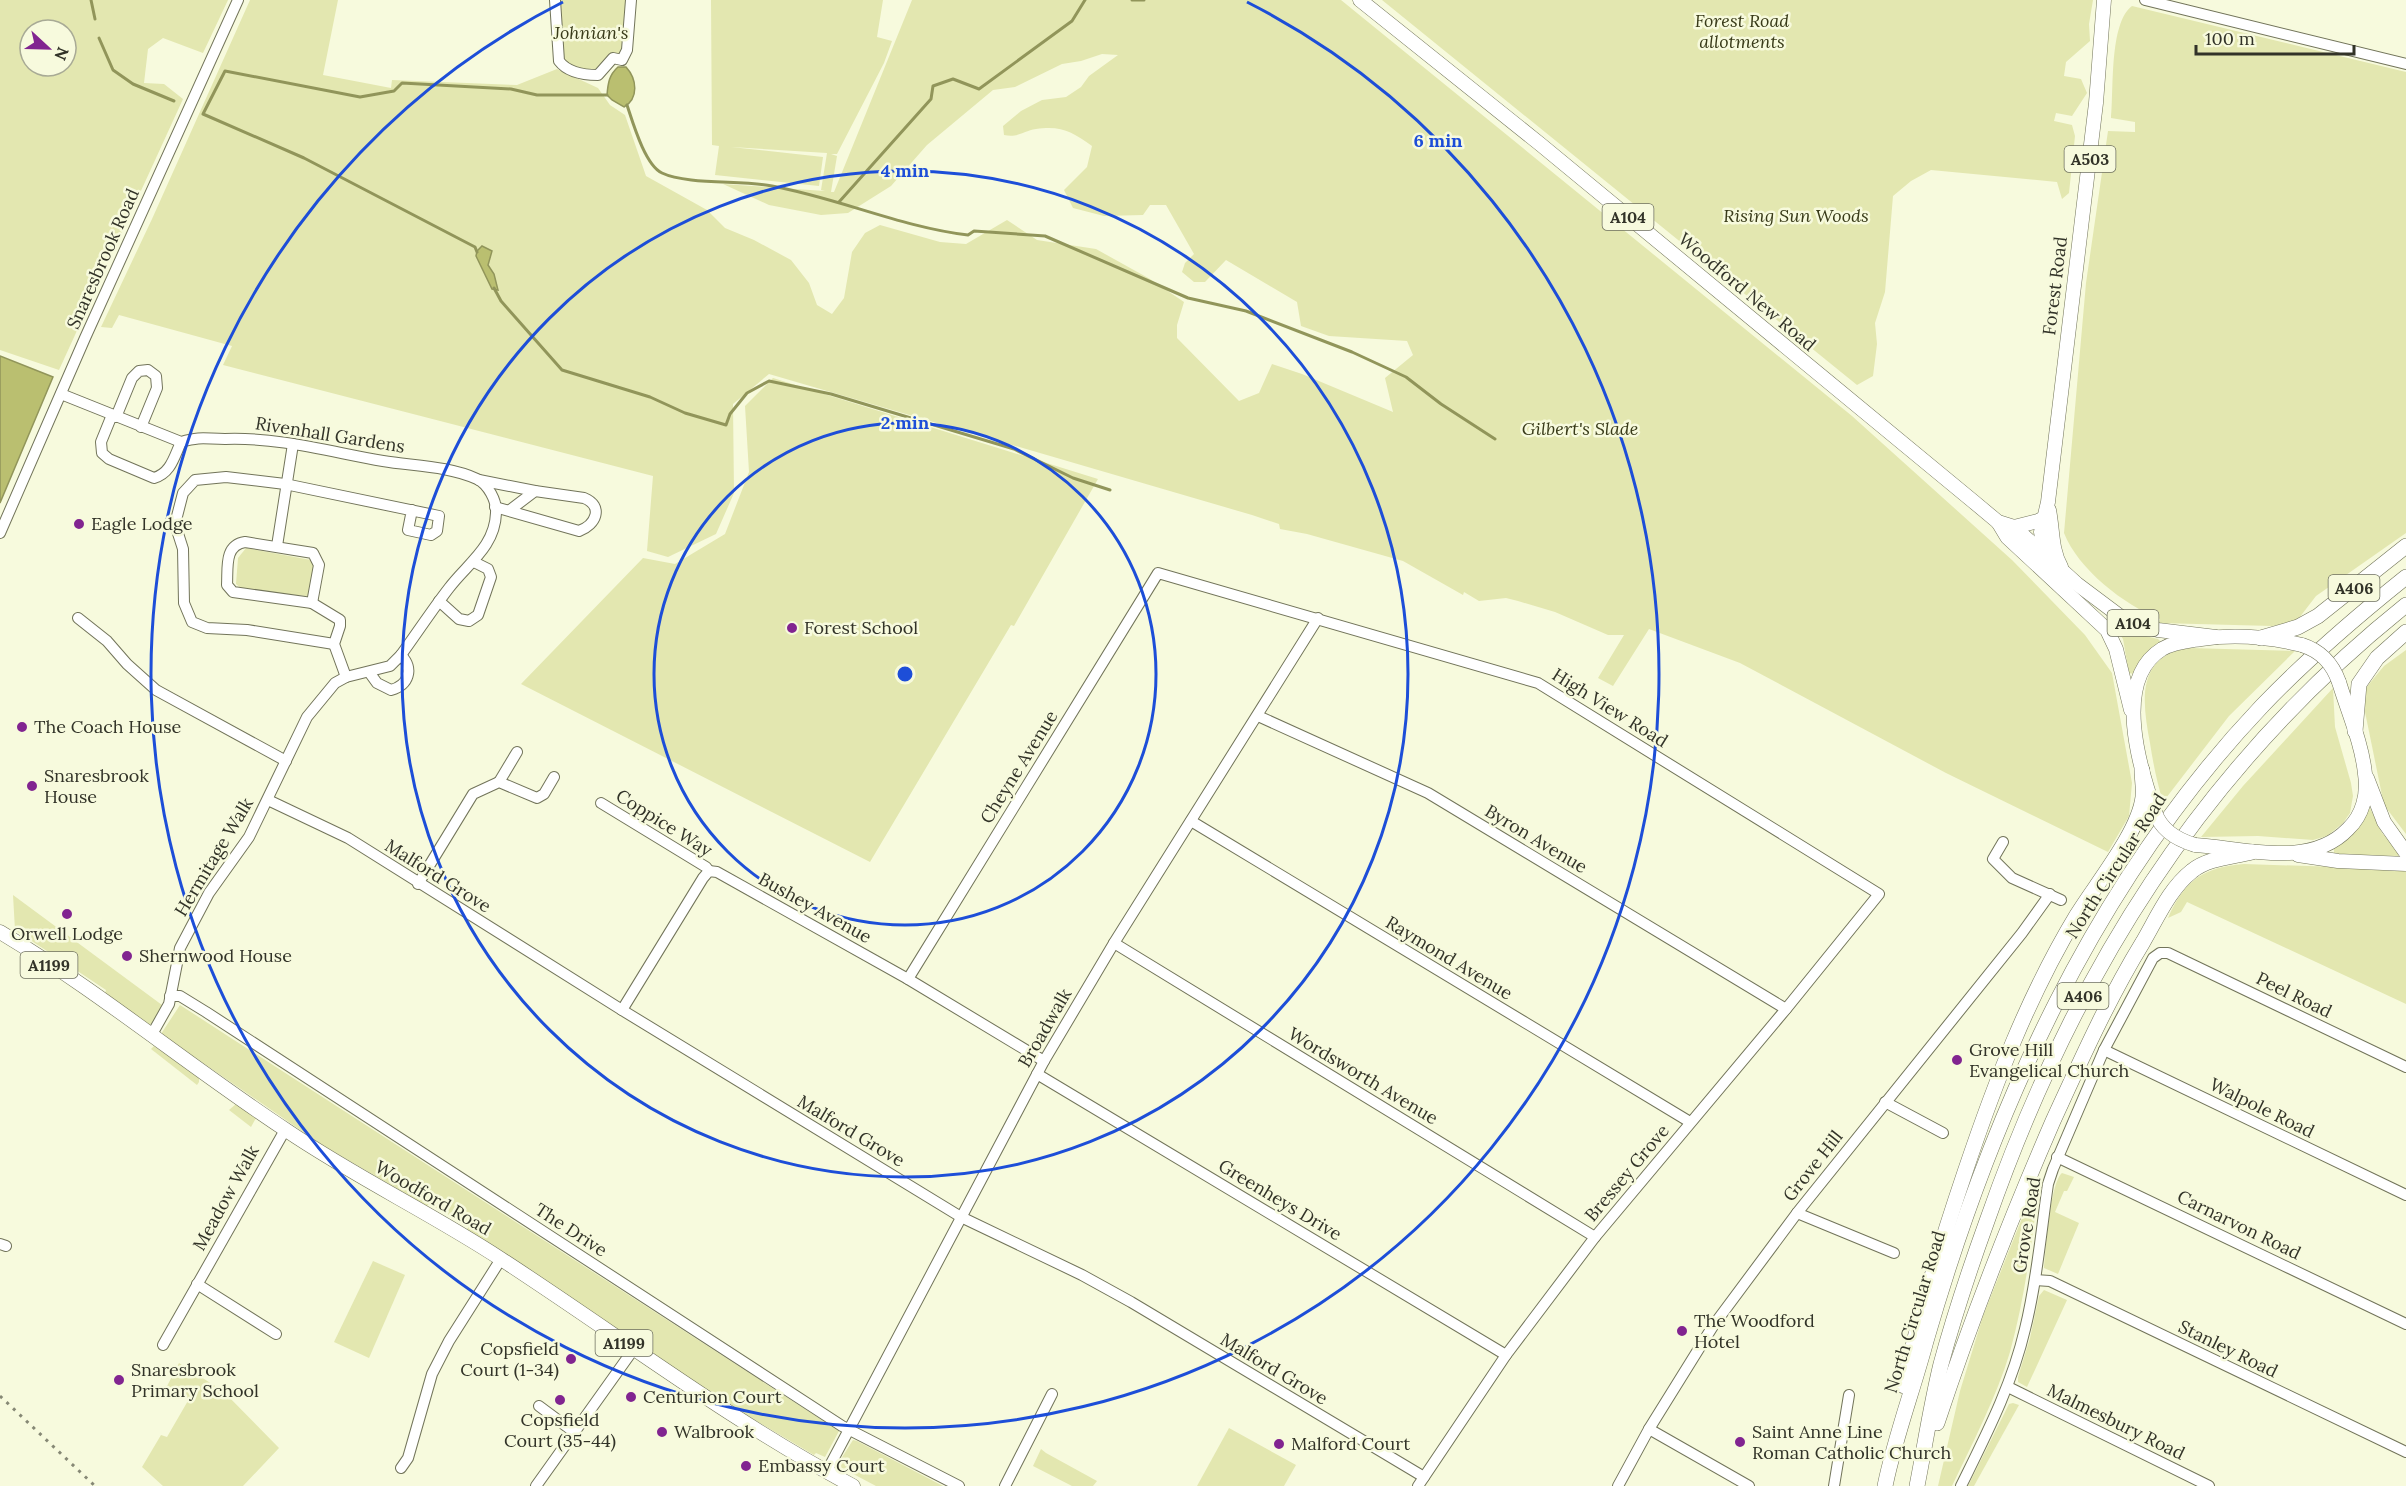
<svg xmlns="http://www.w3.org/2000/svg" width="2406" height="1486" font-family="Lora,serif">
<rect width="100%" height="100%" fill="#f7fadd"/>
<!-- green -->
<g fill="#e3e7b0" fill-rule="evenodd">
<path d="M0,0H228L203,53L163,38L148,49L144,83L164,84L183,99L59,370L0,350ZM30,30H66V66H30Z"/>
<path d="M250,0H338L323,75L391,88L392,80L517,85L557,69L598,88L610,105L625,115L646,176L707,210L725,228L754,240L791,260L809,283L817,305L832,314L844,298L852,252L865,233L880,225L940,242L966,244L1007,220L1037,240L1096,249L1150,279L1184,302L1177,325V338L1239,401L1259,393L1272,364L1302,374L1393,412L1385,378L1413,355L1407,341L1329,336L1301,326L1297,302L1226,260L1205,282H1194L1182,272L1185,263L1194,254L1166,205H1150L1143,215L1104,216L1073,208L1064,190L1087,167L1092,146C1073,132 1061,125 1036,129C1023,131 1018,138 1004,135L1003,126L1021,111L1042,100L1066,97L1081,87L1089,76L1118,55L1102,54L1081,61L1062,64L1015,87L993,90L927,145L891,186L848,213L821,215L769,205L723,184L825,191L821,190L827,153L731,147L823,157L819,186L715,175L719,146L712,145L711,0H883L877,37L892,41L884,63L837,154H831L837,156L831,192H834L912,0H1341L1852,416L2012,560L2085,635L2112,673L2132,783L2129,816L2108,852L1946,773L1740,663L1649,629L1613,686L1598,678L1624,635H1608L1555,612L1518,601L1506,598L1479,601L1464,592L1463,595L1403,561L1307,534L1280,529L1279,524L1252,515L769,374L733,404L734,493L716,534L668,557L647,551L653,476L223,365L232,346L119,315L112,328L101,327L152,219Z"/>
<polygon points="555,0 631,0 627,50 613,58 598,75 562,66"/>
<polygon points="1382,0 2093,0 2089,24 2090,41 2066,62 2064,76 2081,79 2087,93 2072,116 2056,113 2054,121 2072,125 2075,136 2069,193 2062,199 2057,182 1931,170 1911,181 1893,196 1885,292 1875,323 1877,344 1873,376 1857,385"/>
<path d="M2132,6L2406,72V533L2316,596L2296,622L2272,626L2159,623L2160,619C2124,605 2078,569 2064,533L2086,283L2108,131L2135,132V122L2111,118C2114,91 2109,23 2132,6Z"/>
<polygon points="773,378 1098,479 1014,626 1011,625 870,862 521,684 643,558 675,564 725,534 749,472 745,406"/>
<polygon points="246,548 311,560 315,567 312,589 307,596 243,590 236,584 238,558"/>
<polygon points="2108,617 2129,632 2158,639 2161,642 2134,674 2129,673 2123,639"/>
<path d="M2189,648L2295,651L2229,716L2163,802C2157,782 2153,763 2150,743C2142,701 2136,656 2189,648Z"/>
<polygon points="2406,650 2406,834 2384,805 2364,707 2365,689 2384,666"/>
<polygon points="2333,688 2335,727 2351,783 2353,796 2350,813 2343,823 2327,836 2313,840 2258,836 2201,837 2243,786"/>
<polygon points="2370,808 2382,833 2399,853 2398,856 2334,854 2334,849 2351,837"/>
<path d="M2244,864L2398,869L2406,872V1004L2187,902L2181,912L2168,918C2184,881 2203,867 2244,864Z"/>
<polygon points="13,895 162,1005 152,1024 146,1024 105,994 106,990 64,962 63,957 59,954 53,955 15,930"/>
<polygon points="180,1005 839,1431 825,1457 816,1453 814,1455 721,1400 467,1229 469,1226 429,1204 427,1206 322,1145 161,1034"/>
<polygon points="154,1046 199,1078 199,1082 197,1085 151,1049"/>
<polygon points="236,1104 256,1118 251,1127 229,1110"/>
<path d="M2062,1173L2074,1177L2067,1191H2064L2055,1212L2079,1223L2058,1274L2044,1268C2046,1249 2050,1183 2062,1173Z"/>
<path d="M2036,1183L2039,1185C2032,1241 2025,1297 2010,1352C1996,1398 1973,1442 1952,1486H1938L1960,1391L1983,1316Z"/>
<polygon points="373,1261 405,1275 369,1358 334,1342"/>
<polygon points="2044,1290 2067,1300 2027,1387 2018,1382 2018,1377 2030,1338 2039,1296"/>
<polygon points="179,1363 223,1391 279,1448 243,1486 163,1486 142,1467 161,1435 167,1437 189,1399 166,1388"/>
<polygon points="2013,1403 2019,1405 1974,1486 1968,1486 2009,1404"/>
<polygon points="1229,1428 1296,1465 1284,1486 1197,1486"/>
<polygon points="853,1440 857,1441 943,1486 876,1486 840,1467 842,1463 839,1462"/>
<polygon points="1041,1449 1046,1453 1097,1481 1093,1486 1072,1486 1033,1466"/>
</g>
<!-- water -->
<g fill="#babf70" stroke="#91955a" stroke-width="1.5">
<path d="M618,67H626C637,79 639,98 624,107L612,100L607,95C608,83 609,75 618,67Z"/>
<polygon points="482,246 492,251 488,265 494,274 498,290 492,289 476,256 477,251"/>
<polygon points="0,356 53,377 0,503"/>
</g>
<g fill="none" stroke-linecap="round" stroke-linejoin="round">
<!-- stream -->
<g stroke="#91955a" stroke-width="3">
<polyline points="91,0 95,19"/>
<polyline points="1132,0 1144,0"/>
<polyline points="99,38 113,70 133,84 174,101"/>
<path d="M627,105C633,123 645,165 662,173C687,185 742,180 772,186C838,198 901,227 968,235L974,231L1045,236L1188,298L1246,311L1352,352L1406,377L1441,404L1495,439"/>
<polyline points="839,202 931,99 933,86 953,79 979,89 1072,21 1085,0"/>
<polyline points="477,252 475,247 304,158 203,114 225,71 360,97 394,91 402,83 511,89 537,95 607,95"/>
<polyline points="494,288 501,301 562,370 650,397 685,413 726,425 730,414 747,393 769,381 831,394 1014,449 1073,478 1110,490"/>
</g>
<!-- minor casing -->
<g stroke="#72745a" stroke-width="12">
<g id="minor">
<path d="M555,0L559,61C568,73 584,75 598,75L613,58L622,60L627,50L631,0"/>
<polyline points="2145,0 2406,64"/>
<path d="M61,394L181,442C202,436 205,439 225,439C279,437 331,452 383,461C413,466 449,466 477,479C488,484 497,501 496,513C495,547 467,564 449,588C432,610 417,633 401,655L390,666L346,677L335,683L307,717L249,837L209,893L180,948L169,1004L151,1036"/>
<path d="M112,415L101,442L102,453L109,459L154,478C171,473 174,457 181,442"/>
<polyline points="116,417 132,378 139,371 148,370 156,376 157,388 141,427"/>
<path d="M479,480L535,491L584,498C604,506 596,525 579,531L495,507"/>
<polyline points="510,510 535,491"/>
<polyline points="0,533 85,338 238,0"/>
<path d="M245,542L313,553L319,565L312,603L233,592L227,585C228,568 224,545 245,542Z"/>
<polyline points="277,546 293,444"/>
<polyline points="439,601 459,619 469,621 478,615 491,577 488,569 474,562"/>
<polyline points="312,603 340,620 340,626 334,644 346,677"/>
<polyline points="78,618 107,641 127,664 156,690 286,761"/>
<polyline points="334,644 247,630 207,628 192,622 184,603 183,549 175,524 183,493 195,480 226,477 285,484 439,516 437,531 431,535 408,530 412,510"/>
<path d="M369,672L377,683L391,690C409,685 414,669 401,655"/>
<polyline points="1258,716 1428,793 1786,1009"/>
<polyline points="499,782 517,752"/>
<polyline points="268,800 348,838 622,1010 961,1217 1082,1275 1131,1302 1424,1477"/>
<polyline points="601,803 706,867 709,871"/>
<polyline points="1191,821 1690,1122"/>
<polyline points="2003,842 1993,859 2012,878 2061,900"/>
<polyline points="418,884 473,794 499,782 537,798 544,794 554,777"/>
<polyline points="1114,943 1595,1237"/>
<polyline points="908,979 1158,573 1538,683 1879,894 1786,1009 1595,1237 1506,1355 1418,1486"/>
<polyline points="170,996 180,996 206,1012 842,1426 959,1486"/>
<polyline points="622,1010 703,878 709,871 717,872 908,979 1044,1061"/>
<polyline points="2104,1050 2406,1195"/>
<polyline points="1037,1074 1506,1355"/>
<polyline points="1885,1102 1943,1133"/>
<polyline points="2057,1157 2406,1324"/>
<polyline points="1797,1213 1894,1253"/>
<polyline points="0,1244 6,1246"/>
<polyline points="2035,1280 2050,1281 2406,1452"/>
<polyline points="197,1284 276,1334"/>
<polyline points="163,1345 285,1130"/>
<polyline points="2008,1387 2209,1486"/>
<polyline points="539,1406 574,1432"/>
<polyline points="1649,1429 1749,1486"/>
<polyline points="401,1468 408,1458 432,1374 449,1341 501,1259"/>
<polyline points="827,1471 1044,1061 1114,943 1318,618"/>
<polyline points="536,1486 633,1350"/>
<polyline points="1005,1486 1052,1394"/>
<polyline points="1618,1486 1649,1429 1713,1326 1797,1213 2022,933 2050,894"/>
<polyline points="1834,1486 1849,1395"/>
<path d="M1961,1486C1986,1435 2012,1385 2025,1329C2037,1281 2041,1232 2048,1184L2053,1169L2104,1050L2153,958L2160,953H2168L2406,1067"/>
</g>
</g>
<!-- major casing -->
<g stroke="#72745a" stroke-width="15">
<g id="major">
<polyline points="1360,0 1540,144 1974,502 1998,522 2014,527 2077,584 2125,620 2158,630 2216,637"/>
<path d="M2049,510C2053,530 2051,549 2061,567"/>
<polyline points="1998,522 2007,537 2107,630 2116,649 2131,710"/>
<polyline points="2014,527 2038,521 2044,518"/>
<polyline points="2049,574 2041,532 2048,502 2096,103 2104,0"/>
<polyline points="2367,778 2384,822 2406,853"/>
<path d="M2155,812C2140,769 2112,680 2162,649C2174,642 2188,641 2201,639C2235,634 2269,637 2302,645"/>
<path d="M2195,845C2244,848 2310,869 2348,829C2363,815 2368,794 2365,774C2362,743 2348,712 2339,682"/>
<polyline points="2298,855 2338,861 2406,864"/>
<path d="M0,932C99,991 190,1067 286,1130C355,1177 431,1213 501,1259C618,1335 729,1420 853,1486"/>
</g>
</g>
<!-- highway casing -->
<g stroke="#72745a" stroke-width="16">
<g id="highway">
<polyline points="2261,638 2298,627 2318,616 2406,546"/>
<polyline points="2355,731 2359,684 2377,658 2406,632"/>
<path d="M1904,1386C1919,1313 1941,1243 1965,1172C1995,1083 2028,996 2077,915C2096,884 2139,832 2143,797C2144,788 2142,778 2142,770"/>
<path d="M1937,1423C1971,1320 2010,1220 2053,1121C2081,1060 2108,999 2143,942C2157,918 2170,888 2192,871C2208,858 2232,857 2252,852"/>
<path d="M1885,1486C1895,1437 1913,1390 1926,1341C1993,1109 2094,883 2262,706C2307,659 2356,617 2406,577"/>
<path d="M1917,1486C1925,1445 1931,1405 1941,1364C1954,1316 1970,1268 1987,1221C2073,975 2201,769 2406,605"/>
</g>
</g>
<!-- minor -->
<use href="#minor" stroke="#fff" stroke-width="10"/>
<!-- major -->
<use href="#major" stroke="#fff" stroke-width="14"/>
<!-- highway -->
<use href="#highway" stroke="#fff" stroke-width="15"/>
<!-- rail -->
<polyline stroke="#868875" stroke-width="3" stroke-dasharray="3 6" stroke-linecap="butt" points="0,1396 95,1486"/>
<!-- major-bridge casing -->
<g stroke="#72745a" stroke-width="15" stroke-linecap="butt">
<g id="major-bridge">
<path d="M2302,645C2321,651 2332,663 2339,682"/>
<path d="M2155,812C2161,830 2178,840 2195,845"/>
</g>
</g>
<!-- major-bridge -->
<use href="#major-bridge" stroke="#fff" stroke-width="14"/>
</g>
<!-- distance rings -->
<g fill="none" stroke="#1d4ed8" stroke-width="3">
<circle cx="905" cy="674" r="251"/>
<circle cx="905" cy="674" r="503"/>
<path d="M1247 2A754 754 0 1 1 563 2"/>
</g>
<!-- markers -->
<g fill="#812490" stroke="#f7fadd" stroke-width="2">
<circle cx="79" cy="524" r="6"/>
<circle cx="792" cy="628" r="6"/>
<circle cx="22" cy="727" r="6"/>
<circle cx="32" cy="786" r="6"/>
<circle cx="67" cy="914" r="6"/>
<circle cx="127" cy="956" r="6"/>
<circle cx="1957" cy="1060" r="6"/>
<circle cx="1682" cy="1331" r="6"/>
<circle cx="571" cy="1359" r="6"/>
<circle cx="119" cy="1380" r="6"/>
<circle cx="631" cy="1397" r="6"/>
<circle cx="560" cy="1400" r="6"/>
<circle cx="662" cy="1432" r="6"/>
<circle cx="1740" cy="1442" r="6"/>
<circle cx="1279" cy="1444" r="6"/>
<circle cx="746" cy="1466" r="6"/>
</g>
<g text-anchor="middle" stroke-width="5" stroke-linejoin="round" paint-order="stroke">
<!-- shield labels -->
<g fill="#f7fadd" stroke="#6d6f5e" stroke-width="1.5">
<rect x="2064.5" y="146" width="51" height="26" rx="4.5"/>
<rect x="1602.5" y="204" width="51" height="26" rx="4.5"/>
<rect x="2328.5" y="575" width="51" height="26" rx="4.5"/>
<rect x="2107.5" y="610" width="51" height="26" rx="4.5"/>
<rect x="20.5" y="952" width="57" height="26" rx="4.5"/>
<rect x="2057.5" y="983" width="51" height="26" rx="4.5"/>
<rect x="595.5" y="1330" width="57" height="26" rx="4.5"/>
</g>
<g font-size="16" font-weight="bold" fill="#323328">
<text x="2090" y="165">A503</text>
<text x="1628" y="223">A104</text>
<text x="2354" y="594">A406</text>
<text x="2133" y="629">A104</text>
<text x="49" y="971">A1199</text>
<text x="2083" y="1002">A406</text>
<text x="624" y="1349">A1199</text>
</g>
<!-- park labels -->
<g font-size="18" font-style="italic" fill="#383a18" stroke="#f7fadd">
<text x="1742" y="27">Forest Road<tspan x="1742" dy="21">allotments</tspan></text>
<text x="591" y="39">Johnian's</text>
<text x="1796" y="222">Rising Sun Woods</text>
<text x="1580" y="435">Gilbert's Slade</text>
</g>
<!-- street labels -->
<g font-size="18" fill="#323328" stroke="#f7fadd">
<text transform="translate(103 259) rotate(-66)" y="6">Snaresbrook Road</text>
<text transform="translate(2055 286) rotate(-83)" y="6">Forest Road</text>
<text transform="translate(1747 292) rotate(40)" y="6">Woodford New Road</text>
<text transform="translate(330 435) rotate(9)" y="6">Rivenhall Gardens</text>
<text transform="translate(1610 708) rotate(32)" y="6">High View Road</text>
<text transform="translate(1019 767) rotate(-58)" y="6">Cheyne Avenue</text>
<text transform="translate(664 823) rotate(32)" y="6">Coppice Way</text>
<text transform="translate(1536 839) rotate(31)" y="6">Byron Avenue</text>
<text transform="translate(214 857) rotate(-59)" y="6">Hermitage Walk</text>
<text transform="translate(2116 866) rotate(-57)" y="6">North Circular Road</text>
<text transform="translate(438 876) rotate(32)" y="6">Malford Grove</text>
<text transform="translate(815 908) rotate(29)" y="6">Bushey Avenue</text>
<text transform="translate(1449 958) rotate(31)" y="6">Raymond Avenue</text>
<text transform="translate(2294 995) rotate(26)" y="6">Peel Road</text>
<text transform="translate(1045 1028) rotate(-60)" y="6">Broadwalk</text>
<text transform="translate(1363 1076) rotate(31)" y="6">Wordsworth Avenue</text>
<text transform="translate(2262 1108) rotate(26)" y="6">Walpole Road</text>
<text transform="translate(851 1131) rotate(31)" y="6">Malford Grove</text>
<text transform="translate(1813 1166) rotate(-52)" y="6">Grove Hill</text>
<text transform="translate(1627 1173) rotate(-50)" y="6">Bressey Grove</text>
<text transform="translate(226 1198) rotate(-61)" y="6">Meadow Walk</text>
<text transform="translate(433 1198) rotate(30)" y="6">Woodford Road</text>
<text transform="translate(1280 1200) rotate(31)" y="6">Greenheys Drive</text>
<text transform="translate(2027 1225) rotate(-81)" y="6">Grove Road</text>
<text transform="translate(2239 1225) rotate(26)" y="6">Carnarvon Road</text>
<text transform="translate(571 1230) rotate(33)" y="6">The Drive</text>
<text transform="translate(1915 1312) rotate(-73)" y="6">North Circular Road</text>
<text transform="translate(2228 1349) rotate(26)" y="6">Stanley Road</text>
<text transform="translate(1274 1369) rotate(31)" y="6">Malford Grove</text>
<text transform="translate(2116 1422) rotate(26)" y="6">Malmesbury Road</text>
</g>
<!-- poi labels -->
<g font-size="18" fill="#323328" stroke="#f7fadd" text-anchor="start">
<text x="91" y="530">Eagle Lodge</text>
<text x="804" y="634">Forest School</text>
<text x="34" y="733">The Coach House</text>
<text x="44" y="782">Snaresbrook<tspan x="44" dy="21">House</tspan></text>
<text x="67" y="940" text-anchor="middle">Orwell Lodge</text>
<text x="139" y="962">Shernwood House</text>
<text x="1969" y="1056">Grove Hill<tspan x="1969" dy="21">Evangelical Church</tspan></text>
<text x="1694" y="1327">The Woodford<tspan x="1694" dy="21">Hotel</tspan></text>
<text x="559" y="1355" text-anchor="end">Copsfield<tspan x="559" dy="21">Court (1-34)</tspan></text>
<text x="131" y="1376">Snaresbrook<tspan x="131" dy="21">Primary School</tspan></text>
<text x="643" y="1403">Centurion Court</text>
<text x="560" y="1426" text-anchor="middle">Copsfield<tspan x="560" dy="21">Court (35-44)</tspan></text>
<text x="674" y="1438">Walbrook</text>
<text x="1752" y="1438">Saint Anne Line<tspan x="1752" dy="21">Roman Catholic Church</tspan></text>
<text x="1291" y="1450">Malford Court</text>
<text x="758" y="1472">Embassy Court</text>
</g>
</g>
<circle cx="905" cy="674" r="9" fill="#1d4ed8" stroke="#f7fadd" stroke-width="3"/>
<g font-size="18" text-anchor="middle" font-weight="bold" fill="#1d4ed8" stroke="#f7fadd" stroke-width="5" stroke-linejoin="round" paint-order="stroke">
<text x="1438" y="147">6 min</text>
<text x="905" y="177">4 min</text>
<text x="905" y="429">2 min</text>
</g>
<!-- north arrow -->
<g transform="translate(48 48) rotate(112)"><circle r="28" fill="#f7fadd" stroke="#a8aa95" stroke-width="1.5"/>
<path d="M0-4.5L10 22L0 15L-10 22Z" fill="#812490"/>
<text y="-9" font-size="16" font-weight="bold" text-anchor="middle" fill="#323328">N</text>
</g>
<!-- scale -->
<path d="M2196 45v9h158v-9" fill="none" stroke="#323328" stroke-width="3"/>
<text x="2205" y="45" font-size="18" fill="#323328" stroke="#f7fadd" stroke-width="4.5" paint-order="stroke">100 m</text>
</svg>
